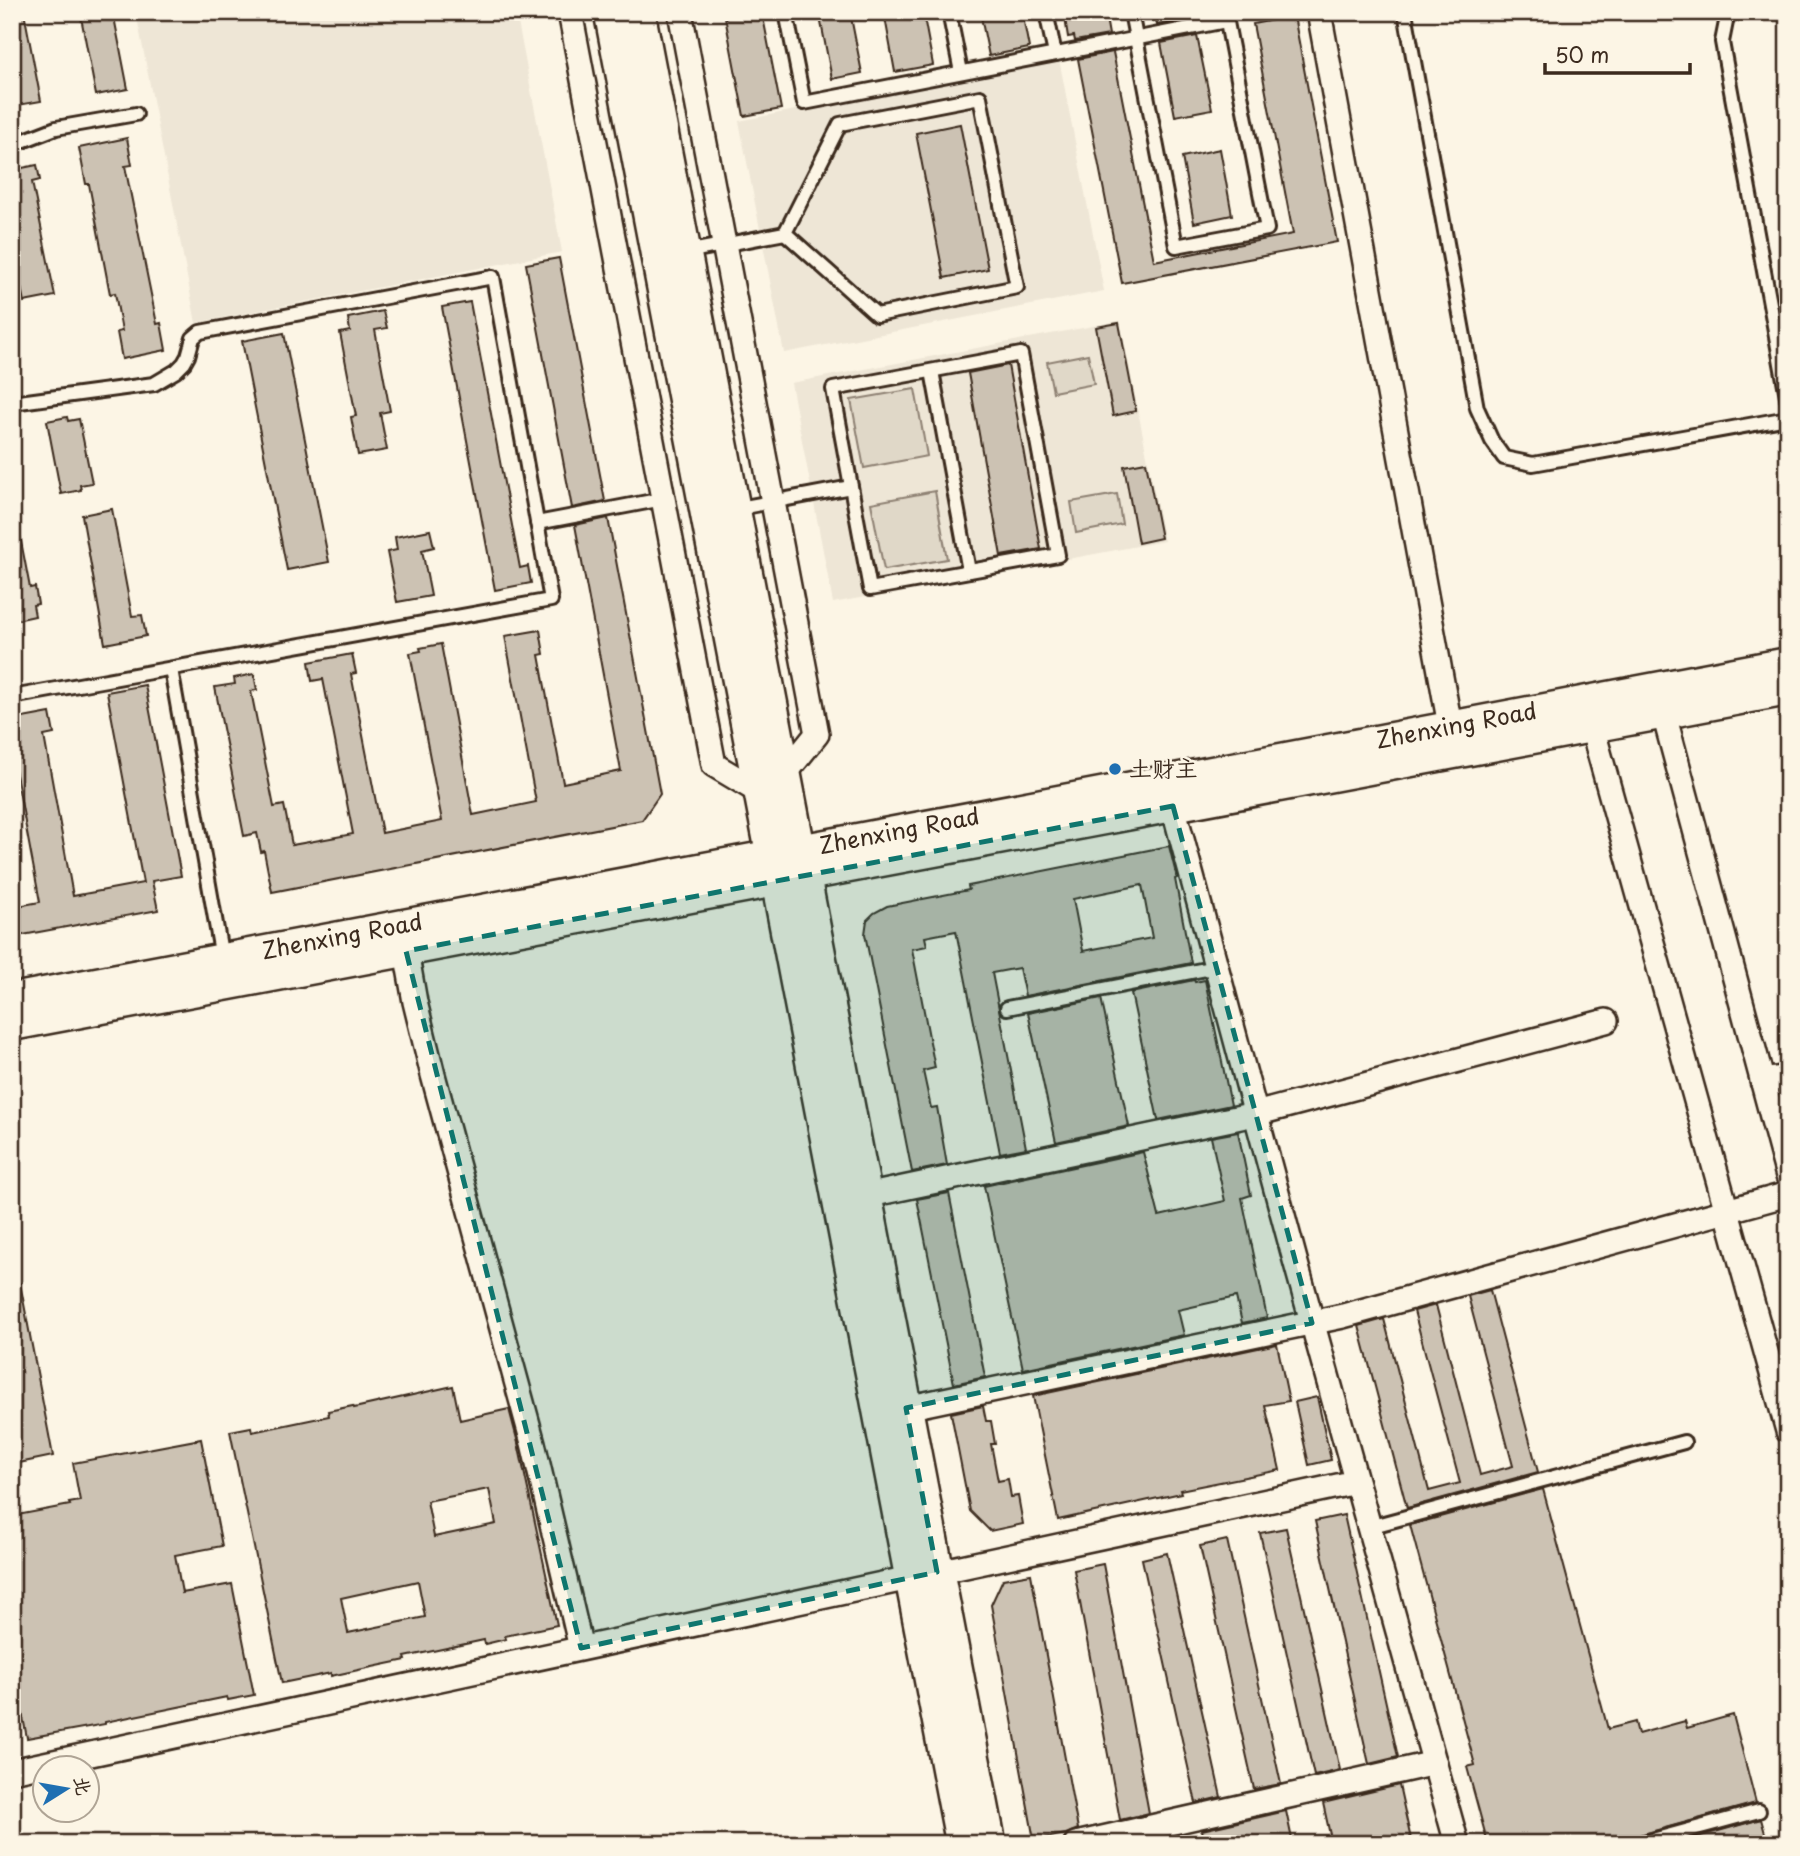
<svg xmlns="http://www.w3.org/2000/svg" width="1800" height="1856" font-family="'Playpen Sans','LXGW WenKai TC',sans-serif">
<rect width="100%" height="100%" fill="#fcf5e5"/>
<filter id="ink" filterUnits="userSpaceOnUse"><feTurbulence type="fractalNoise" baseFrequency=".0143" numOctaves="2"/><feDisplacementMap in="SourceGraphic" scale="14" xChannelSelector="R" yChannelSelector="G"/><feConvolveMatrix kernelMatrix="1 2 1 2 8 2 1 2 1" color-interpolation-filters="sRGB"/></filter>
<g filter="url(#ink)">
<!-- built -->
<g fill="#eee6d6">
<polygon points="136,12 516,12 562,252 196,323"/>
<polygon points="1059,59 1104,291 784,353 739,121"/>
<polygon points="1120,321 1164,541 833,603 791,383"/>
</g>
<!-- green -->
<g fill="#e0d8c8" stroke="#8e8173" stroke-width="2">
<polygon points="1088,354 1094,384 1053,392 1047,362"/>
<polygon points="915,389 927,456 864,468 851,400"/>
<polygon points="935,491 947,559 884,570 871,503"/>
<polygon points="1117,494 1122,524 1076,533 1071,502"/>
</g>
<!-- building -->
<g fill="#ccc2b3" stroke="#3b2a1e" stroke-width="2" fill-rule="evenodd">
<polygon points="12,12 24,12 41,101 12,106"/>
<polygon points="80,12 113,12 128,89 96,95"/>
<polygon points="724,12 762,12 781,109 744,116"/>
<polygon points="819,12 850,12 862,73 832,79"/>
<polygon points="884,12 923,12 933,65 895,72"/>
<polygon points="980,12 1022,12 1029,48 989,56"/>
<polygon points="1064,12 1105,12 1109,35 1075,41 1074,36 1068,37"/>
<polygon points="1155,12 1192,12 1193,18 1157,25"/>
<polygon points="1294,16 1337,242 1122,283 1078,59 1113,52 1154,261 1293,234 1253,24"/>
<polygon points="1197,36 1212,109 1175,116 1161,43"/>
<polygon points="960,124 988,269 944,278 916,133"/>
<polygon points="127,138 132,165 125,166 157,324 161,323 166,350 122,359 117,332 122,331 115,293 110,294 89,184 86,184 79,148"/>
<polygon points="1220,149 1232,215 1194,223 1182,157"/>
<polygon points="37,165 40,180 32,182 55,296 24,302 12,243 12,170"/>
<polygon points="559,258 605,501 572,508 526,264"/>
<polygon points="470,302 520,568 528,566 531,583 495,590 442,307"/>
<polygon points="383,311 387,328 375,330 390,411 380,413 387,450 358,455 351,417 356,416 340,333 350,331 348,318"/>
<polygon points="1119,323 1136,411 1113,416 1096,327"/>
<polygon points="284,333 329,562 287,570 242,341"/>
<polygon points="1008,365 1041,549 1001,556 968,373"/>
<polygon points="67,417 68,421 79,419 92,483 80,485 81,490 61,494 47,421"/>
<polygon points="1146,462 1161,538 1138,543 1124,466"/>
<polygon points="112,509 132,616 142,615 146,636 105,644 82,515"/>
<polygon points="608,518 660,794 642,820 272,892 264,851 261,852 257,833 244,836 215,687 235,684 234,678 254,674 257,690 251,691 274,807 284,805 292,845 353,834 323,679 312,681 309,662 352,654 356,673 351,674 382,833 442,821 410,653 421,651 420,648 441,644 473,815 536,802 505,636 540,630 544,654 539,655 563,783 621,771 575,525"/>
<polygon points="430,530 434,547 422,550 431,596 397,602 387,552 397,550 395,537"/>
<polygon points="20,536 30,588 35,587 38,604 33,605 35,616 12,621 12,537"/>
<polygon points="145,685 181,876 152,881 158,910 12,937 12,907 40,902 12,753 12,720 50,713 54,734 44,736 73,896 143,883 107,692"/>
<path d="M1169,846L1177,878L1175,879L1191,963L1025,996L1019,968L992,973L1026,1148L1000,1153L956,931L925,937L927,946L912,949L935,1068L923,1071L931,1108L937,1107L947,1165L912,1172L865,934L867,920L874,913L887,906L969,890L968,886ZM1142,885L1152,938L1083,951L1073,899Z"/>
<polygon points="1194,980 1195,982 1205,980 1231,1105 1158,1120 1131,993"/>
<polygon points="1101,998 1129,1126 1056,1142 1028,1013"/>
<polygon points="1238,1132 1251,1195 1242,1198 1267,1318 1242,1323 1236,1297 1178,1310 1184,1335 1023,1369 984,1186 1143,1152 1159,1216 1225,1201 1211,1137"/>
<polygon points="949,1193 985,1377 954,1384 917,1199"/>
<polygon points="20,1283 53,1456 19,1463 12,1425 12,1284"/>
<polygon points="1490,1290 1538,1472 1407,1508 1359,1326 1384,1319 1429,1491 1460,1483 1414,1311 1436,1305 1480,1475 1513,1466 1468,1296"/>
<polygon points="1277,1344 1289,1401 1265,1405 1280,1470 1180,1490 1181,1493 1058,1520 1033,1396"/>
<path d="M453,1386L460,1420L509,1409L518,1443L557,1625L505,1636L506,1639L485,1644L484,1640L405,1657L406,1660L363,1669L331,1676V1673L282,1683L230,1431L251,1427L252,1432L329,1416L328,1411L353,1406L354,1408ZM489,1489L496,1524L434,1537L427,1501ZM418,1581L425,1617L348,1633L341,1598Z"/>
<polygon points="1317,1397 1331,1460 1309,1465 1295,1402"/>
<polygon points="983,1406 986,1421 991,1421 995,1444 991,1444 998,1481 1008,1479 1011,1497 1018,1496 1023,1524 990,1531 970,1511 951,1413"/>
<polygon points="201,1439 222,1546 175,1555 182,1593 232,1584 254,1695 228,1700 227,1697 105,1722 105,1724 27,1738 12,1660 12,1516 70,1505 69,1503 80,1501 73,1463"/>
<polygon points="1543,1489 1608,1729 1635,1722 1638,1734 1685,1721 1687,1728 1733,1715 1756,1803 1636,1836 1631,1839 1612,1844 1488,1844 1467,1767 1475,1765 1410,1525"/>
<polygon points="1344,1515 1398,1757 1369,1764 1315,1521"/>
<polygon points="1286,1528 1340,1770 1314,1776 1260,1533"/>
<polygon points="1227,1540 1281,1784 1254,1789 1200,1546"/>
<polygon points="1167,1553 1221,1797 1196,1803 1142,1559"/>
<polygon points="1103,1564 1149,1813 1120,1820 1074,1570"/>
<polygon points="1031,1574 1078,1829 1066,1834 1034,1840 991,1605 1003,1579"/>
<polygon points="1399,1785 1412,1844 1332,1844 1323,1803"/>
<polygon points="1286,1811 1293,1844 1205,1844 1202,1830"/>
<polygon points="1761,1819 1768,1844 1692,1844 1690,1839"/>
</g>
<g fill="none" stroke-linecap="round" stroke-linejoin="round">
<!-- service casing -->
<g stroke="#3b2a1e" stroke-width="18">
<g id="service">
<polyline points="786,12 804,103 1226,21"/>
<polyline points="949,12 961,72"/>
<polyline points="1046,12 1055,54"/>
<polyline points="1131,12 1176,246 1267,229 1225,12"/>
<polyline points="1405,12 1477,408 1492,441 1504,458 1533,464 1788,418"/>
<polyline points="1728,12 1722,42 1788,402"/>
<polygon points="980,97 1017,287 877,315 785,233 840,124"/>
<polyline points="12,145 56,128 136,114"/>
<polyline points="686,252 785,233"/>
<polygon points="1021,354 1058,555 870,589 833,389"/>
<polyline points="932,371 969,571"/>
<polyline points="12,403 154,384 176,371 184,363 188,356 193,338 200,332 493,277 551,600 12,697"/>
<polyline points="734,509 851,487"/>
<polyline points="537,523 663,499"/>
<polyline points="171,669 222,958"/>
<polyline points="1007,1008 1216,967"/>
<polyline points="1369,1527 1684,1442"/>
<polyline points="1638,1844 1759,1811"/>
</g>
</g>
<!-- minor casing -->
<g stroke="#3b2a1e" stroke-width="28">
<g id="minor">
<polyline points="570,12 714,765 761,793"/>
<polyline points="680,12 817,734 784,775"/>
<polyline points="1319,12 1453,742"/>
<polyline points="1665,718 1788,1176"/>
<polyline points="1592,727 1788,1431"/>
<polyline points="1173,806 1295,1260 1457,1844"/>
<polyline points="406,951 415,1002 433,1075 533,1443 581,1648"/>
<polyline points="1762,1081 1788,1077"/>
<polyline points="865,1196 1255,1114 1606,1021"/>
<polyline points="906,1408 1343,1316 1788,1194"/>
<polyline points="12,1771 1356,1482"/>
<polyline points="1076,1844 1435,1763"/>
</g>
</g>
<!-- tertiary casing -->
<g stroke="#3b2a1e" stroke-width="35">
<g id="tertiary">
<path id="s1" d="M12,999L1788,663"/>
<polyline points="12,1025 1788,690"/>
</g>
</g>
<!-- secondary casing -->
<g stroke="#3b2a1e" stroke-width="38">
<g id="secondary">
<polyline points="611,12 963,1844"/>
<polyline points="638,12 989,1844"/>
</g>
</g>
<!-- service -->
<use href="#service" stroke="#fcf5e5" stroke-width="12"/>
<!-- minor -->
<use href="#minor" stroke="#fcf5e5" stroke-width="23"/>
<!-- tertiary -->
<use href="#tertiary" stroke="#fcf5e5" stroke-width="30"/>
<!-- secondary -->
<use href="#secondary" stroke="#fcf5e5" stroke-width="33"/>
</g>
</g>
<!-- marked area -->
<path fill="#0f766e" fill-opacity="0.2" stroke="#0f766e" stroke-width="5" stroke-dasharray="14 9" stroke-linejoin="round" d="M1173,806L1312,1323L906,1408L937,1572L581,1648L406,951Z"/>
<!-- markers -->
<circle fill="#1f6fb2" stroke="#fcf5e5" stroke-width="2.5" cx="1115" cy="769" r="7"/>
<g text-anchor="middle" stroke-width="5" stroke-linejoin="round" paint-order="stroke">
<!-- street labels -->
<g font-size="23" fill="#3b2a1e" stroke="#fcf5e5">
<text dy="8" stroke="none"><textPath href="#s1" startOffset="1470">Zhenxing Road</textPath></text>
<text dy="8" stroke="none"><textPath href="#s1" startOffset="903">Zhenxing Road</textPath></text>
<text dy="8" stroke="none"><textPath href="#s1" startOffset="336">Zhenxing Road</textPath></text>
</g>
<!-- poi labels -->
<g font-size="23" fill="#3b2a1e" stroke="#fcf5e5" text-anchor="start">
<text x="1129" y="777">土财主</text>
</g>
</g>
<!-- margin -->
<rect width="1800" height="1856" fill="none" stroke="#fcf5e5" stroke-width="42"/>
<rect x="21" y="21" width="1758" height="1814" fill="none" stroke="#3b2a1e" stroke-width="2.5" filter="url(#ink)"/>
<!-- north arrow -->
<g transform="translate(66 1789) rotate(79)"><circle r="33" fill="#fcf5e5" stroke="#afa495" stroke-width="2"/>
<path d="M0-5L12 26L0 18L-12 26Z" fill="#1f6fb2"/>
<text y="-10" font-size="19" font-weight="bold" text-anchor="middle" fill="#3b2a1e">北</text>
</g>
<!-- scale -->
<path d="M1545 63v10h145v-10" fill="none" stroke="#3b2a1e" stroke-width="3.5"/>
<text x="1555" y="63" font-size="21" fill="#3b2a1e" stroke="#fcf5e5" stroke-width="5" paint-order="stroke">50 m</text>
</svg>
